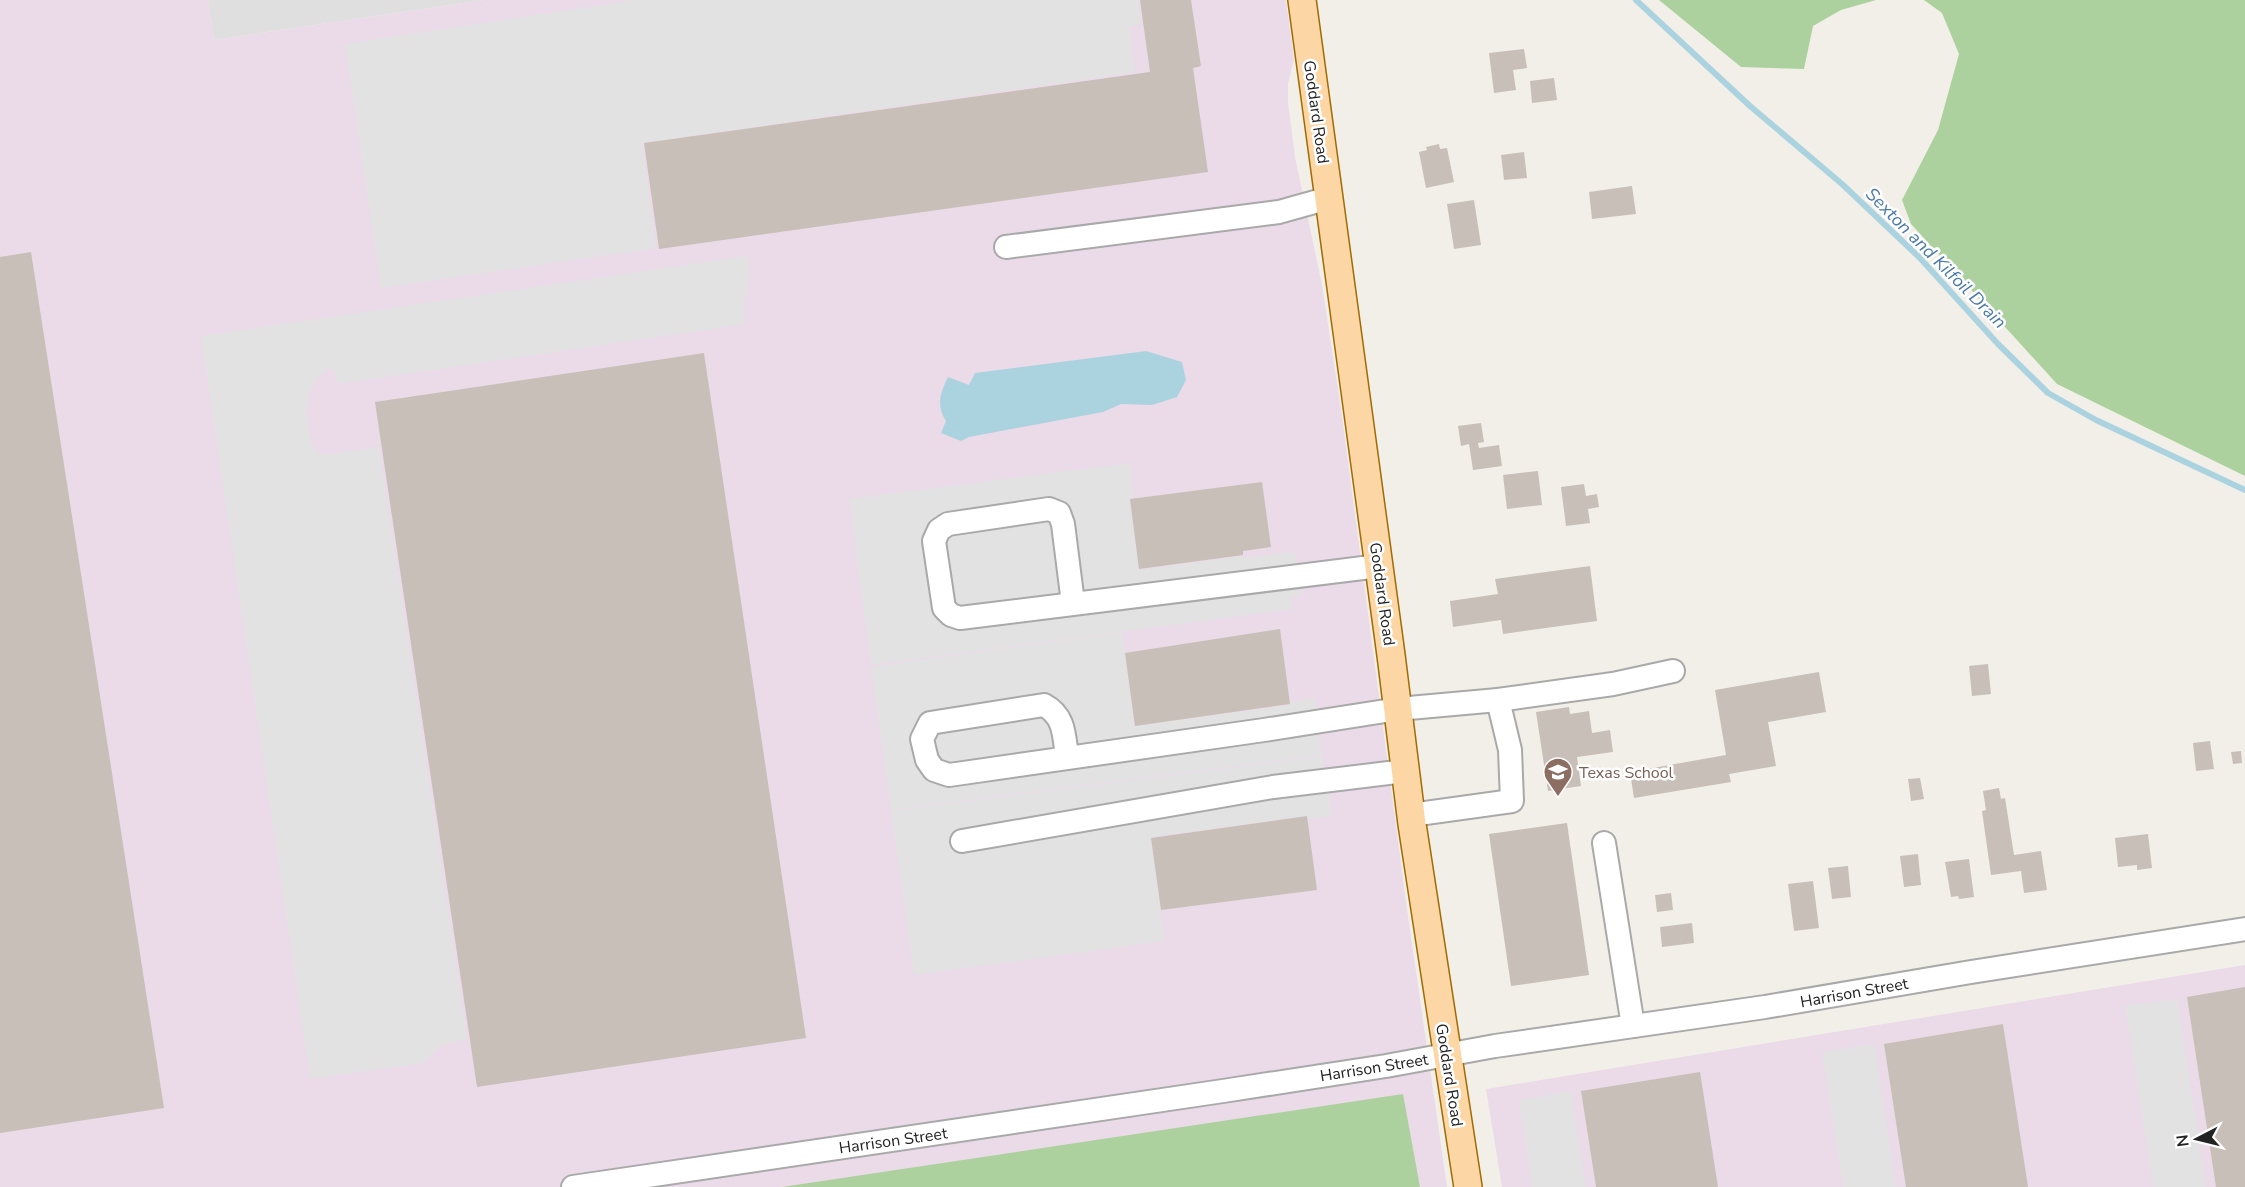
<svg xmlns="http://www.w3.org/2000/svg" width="2245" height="1187" font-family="'Nunito Sans',sans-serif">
<rect width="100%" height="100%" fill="#f2efe9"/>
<!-- residential -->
<polygon fill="#e0dfdf" points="208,0 484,0 214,40"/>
<!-- industrial -->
<g fill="#ebdbe8">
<polygon points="0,0 208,0 214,40 484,0 1286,0 1294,59 1288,84 1288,102 1295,157 1322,285 1342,416 1407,909 1447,1187 0,1187"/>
<polygon points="2245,965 2245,1187 1502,1187 1486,1089"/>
</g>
<!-- forest -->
<g fill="#add19e">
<polygon points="1659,0 1876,0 1841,10 1813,26 1804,69 1741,67"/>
<polygon points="1924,0 2245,0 2245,476 2057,384 1911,224 1902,200 1938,130 1959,54 1942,13"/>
<polygon points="1403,1094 1420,1187 782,1187"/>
</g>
<!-- parking -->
<g fill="#e2e2e2">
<polygon points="635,0 1138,0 1141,24 1129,26 1135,72 642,143 656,248 381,288 345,44"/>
<polygon points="747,256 750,273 743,311 745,324 338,384 335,371 328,368 319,376 310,391 306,412 312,445 317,451 324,454 331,454 379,447 467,1039 448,1043 437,1049 423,1063 310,1079 201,336"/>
<polygon points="1130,463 1134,497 1129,498 1139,570 1244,556 1245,558 1295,552 1300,595 1291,597 1292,609 871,665 849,499"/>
<polygon points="1122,632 1134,726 1290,705 1291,702 1315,698 1322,755 891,810 871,667"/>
<polygon points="1322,756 1332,816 1308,819 1307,816 1151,837 1164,941 914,975 891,811"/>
<polygon points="2177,999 2206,1187 2153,1187 2125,1006"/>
<polygon points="1874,1044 1896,1187 1843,1187 1822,1052"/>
<polygon points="1571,1091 1586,1187 1532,1187 1519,1100"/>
</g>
<!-- water -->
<path fill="#aad3df" d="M1146,351L1182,362L1186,380L1177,397L1152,405L1121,404L1103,412L969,437L961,441L941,433L946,421C936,405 940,394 948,377L969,385L975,373Z"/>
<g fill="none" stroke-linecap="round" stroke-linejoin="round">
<!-- stream -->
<polyline stroke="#aad3df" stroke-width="6" points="1636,0 1750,106 1842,184 1920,258 1998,344 2048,393 2096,420 2245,490"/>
</g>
<!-- building -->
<g fill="#c7bfb8">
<polygon points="1140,0 1191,0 1201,66 1193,68 1208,172 659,249 644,143 1150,72"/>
<polygon points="1524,49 1527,68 1513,70 1516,90 1494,93 1489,53"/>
<polygon points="1554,78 1557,100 1532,103 1530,81"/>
<polygon points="1439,144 1440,149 1447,148 1454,182 1426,188 1419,152 1427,150 1426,147"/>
<polygon points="1524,152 1527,178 1504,180 1501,155"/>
<polygon points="1632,186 1636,214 1592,219 1589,192"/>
<polygon points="1474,200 1481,245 1454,249 1447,204"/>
<polygon points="31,252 164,1108 0,1133 0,257"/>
<polygon points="704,353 806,1038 477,1087 375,402"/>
<polygon points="1481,423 1484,442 1478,443 1479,448 1499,445 1502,466 1473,470 1469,444 1461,446 1458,426"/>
<polygon points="1538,471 1542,505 1507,509 1503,475"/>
<polygon points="1262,482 1271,547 1243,551 1243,555 1139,569 1130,499"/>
<polygon points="1584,484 1586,496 1597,494 1599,507 1588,509 1590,523 1566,526 1561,487"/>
<polygon points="1590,566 1597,621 1503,634 1501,620 1453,627 1450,601 1498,594 1495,579"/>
<polygon points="1280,629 1290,704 1135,726 1125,653"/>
<polygon points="1988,664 1991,694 1972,696 1969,666"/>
<polygon points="1819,672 1826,712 1768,722 1776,766 1729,774 1731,782 1634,798 1630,772 1726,755 1715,690"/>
<polygon points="1569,707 1570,714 1589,711 1592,733 1610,730 1613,752 1577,757 1581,786 1548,791 1536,712"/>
<polygon points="2210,741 2214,769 2196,771 2193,743"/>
<polygon points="2241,751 2242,763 2233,764 2231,752"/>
<polygon points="1920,778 1924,799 1911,801 1908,779"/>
<polygon points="1999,788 2001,799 2005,798 2014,855 2041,851 2047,890 2024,893 2021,871 1991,875 1982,811 1986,810 1983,791"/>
<polygon points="1307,816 1317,890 1161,910 1151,838"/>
<polygon points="1567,823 1589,975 1511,986 1489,834"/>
<polygon points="2148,834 2152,868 2137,870 2137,865 2118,867 2115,838"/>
<polygon points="1918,854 1921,885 1904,887 1900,856"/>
<polygon points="1969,859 1974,897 1959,899 1958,896 1951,897 1945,862"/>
<polygon points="1848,866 1851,897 1832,899 1828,868"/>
<polygon points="1813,881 1819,928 1794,931 1788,884"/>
<polygon points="1671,893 1673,910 1657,912 1655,895"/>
<polygon points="1692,923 1694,943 1662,947 1660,927"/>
<polygon points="2245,987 2245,1187 2216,1187 2187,997"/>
<polygon points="2003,1024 2028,1187 1906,1187 1884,1044"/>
<polygon points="1700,1072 1718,1187 1596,1187 1581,1091"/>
</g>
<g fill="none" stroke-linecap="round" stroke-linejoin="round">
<!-- minor casing -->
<g stroke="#a9a9a9" stroke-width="26">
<g id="minor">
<polyline points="1006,247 1279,212 1329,198"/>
<polyline points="1073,603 1063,524 1059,513 1049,509 948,524 939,530 934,541 944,608 951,615 960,618 1379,566"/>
<path d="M1067,757C1064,736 1065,716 1044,705L930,723L922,739L927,760L934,770L949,775L1264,730L1398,709L1498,700L1613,684L1673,671"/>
<polyline points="1411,815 1512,801 1510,750 1498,700"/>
<polyline points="962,841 1273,787 1405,771"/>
<polyline points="1604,843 1633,1026"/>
<polyline points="573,1187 1223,1091 1386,1066 1495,1046 1765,1007 1971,972 2245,929"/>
</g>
</g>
<!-- major casing -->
<g stroke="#a06b00" stroke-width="30">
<polyline id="major" points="1302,0 1391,655 1412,824 1468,1187"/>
</g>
<!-- minor -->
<use href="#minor" stroke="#fff" stroke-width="22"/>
<!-- major -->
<use href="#major" stroke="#fcd6a4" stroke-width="27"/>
</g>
<!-- icons -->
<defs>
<g id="school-pin" transform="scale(1.5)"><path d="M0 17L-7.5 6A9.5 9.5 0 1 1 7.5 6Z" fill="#8d6e63" stroke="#fff"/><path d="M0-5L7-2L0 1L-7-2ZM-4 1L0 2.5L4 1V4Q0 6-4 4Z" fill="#fff"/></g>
</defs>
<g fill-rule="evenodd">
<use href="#school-pin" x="1558" y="772"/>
</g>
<g text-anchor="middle" stroke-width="5" stroke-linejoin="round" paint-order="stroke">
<!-- street labels -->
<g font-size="16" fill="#222" stroke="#fff">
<text transform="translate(1317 112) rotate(82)" y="6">Goddard Road</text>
<text transform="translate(1383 594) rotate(82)" y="6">Goddard Road</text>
<text transform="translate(1854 992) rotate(-10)" y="6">Harrison Street</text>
<text transform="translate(1374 1067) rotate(-9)" y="6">Harrison Street</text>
<text transform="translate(1450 1075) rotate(81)" y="6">Goddard Road</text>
<text transform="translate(893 1140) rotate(-8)" y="6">Harrison Street</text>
</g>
<!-- education labels -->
<g font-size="16" fill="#785e54" stroke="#fff" text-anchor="start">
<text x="1579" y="778">Texas School</text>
</g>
<!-- water labels -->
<g font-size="18" font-style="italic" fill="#4a7aab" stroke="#fff">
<text transform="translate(1936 258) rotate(45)" y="6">Sexton and Kilfoil Drain</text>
</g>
</g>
<!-- north arrow -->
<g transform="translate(2197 1139) rotate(263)" stroke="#ffffff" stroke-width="4.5" paint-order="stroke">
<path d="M0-4.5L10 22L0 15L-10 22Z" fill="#222222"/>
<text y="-9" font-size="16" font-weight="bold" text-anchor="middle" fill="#222222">N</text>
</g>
</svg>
